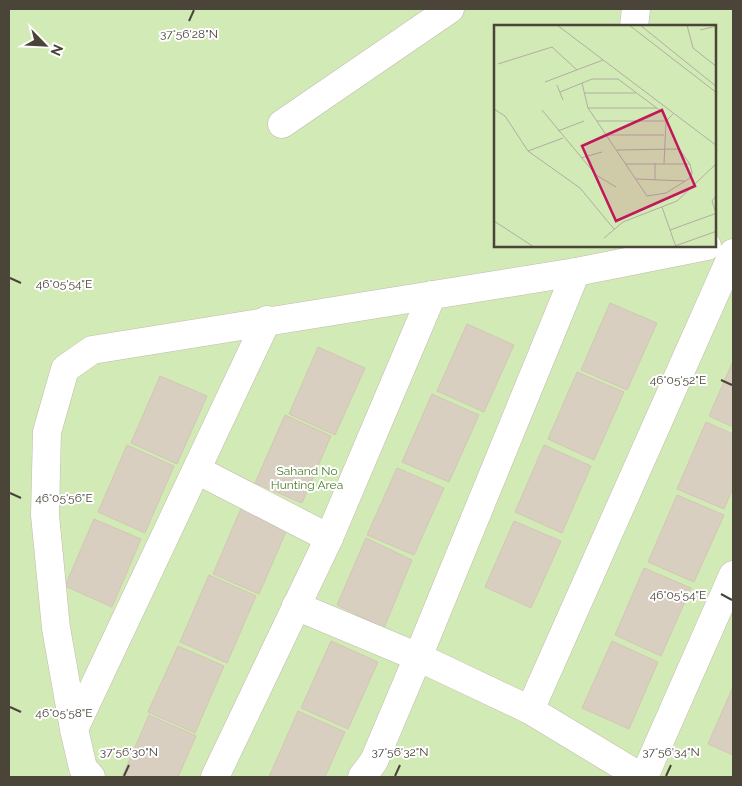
<svg xmlns="http://www.w3.org/2000/svg" width="742" height="786" font-family="Raleway,sans-serif">
<rect width="100%" height="100%" fill="#f6f3ec"/>
<!-- green -->
<path fill="#d2eab5" fill-rule="evenodd" d="M9,9H733V777H9ZM496,26H716V246H496Z"/>
<!-- building -->
<g fill="#d8cfc1" stroke="#d3c7b4">
<polygon points="610,303 657,323 627,390 581,370"/>
<polygon points="467,324 514,345 484,412 437,391"/>
<polygon points="318,347 365,368 335,435 289,414"/>
<polygon points="733,361 733,427 709,416"/>
<polygon points="577,372 624,392 594,460 548,439"/>
<polygon points="160,376 207,396 177,464 131,443"/>
<polygon points="432,394 479,415 449,482 402,462"/>
<polygon points="285,415 331,436 302,503 255,483"/>
<polygon points="706,422 733,434 733,488 724,509 677,489"/>
<polygon points="127,445 174,466 145,533 98,512"/>
<polygon points="544,445 591,466 562,533 515,512"/>
<polygon points="397,468 444,488 414,555 367,535"/>
<polygon points="677,495 724,515 694,582 648,562"/>
<polygon points="242,506 288,527 259,594 213,574"/>
<polygon points="94,519 141,539 112,607 65,586"/>
<polygon points="514,521 561,541 531,608 485,587"/>
<polygon points="366,538 412,560 384,628 337,605"/>
<polygon points="644,568 691,588 661,656 615,635"/>
<polygon points="209,575 256,596 227,663 180,642"/>
<polygon points="331,641 378,662 348,729 301,708"/>
<polygon points="612,641 658,662 629,729 582,708"/>
<polygon points="178,646 224,666 195,733 148,712"/>
<polygon points="733,687 733,755 708,744"/>
<polygon points="298,711 345,732 325,777 269,777"/>
<polygon points="149,715 196,736 178,777 122,777"/>
</g>
<g fill="none" stroke-linecap="round" stroke-linejoin="round">
<!-- minor casing -->
<g stroke="#c2bbae" stroke-width="29">
<g id="minor">
<polyline points="634,26 636,9"/>
<polyline points="282,124 450,9"/>
<polyline points="197,470 329,538"/>
<polyline points="296,606 418,657 530,710 641,777"/>
<polyline points="530,710 733,253"/>
<polyline points="74,729 267,320"/>
<polyline points="91,777 83,768 74,729 56,628 45,515 47,432 65,369 92,350 576,272 707,246"/>
<polyline points="215,777 329,538 432,295"/>
<polyline points="362,777 374,761 418,657 576,272"/>
<polyline points="644,777 733,575"/>
</g>
</g>
<!-- minor -->
<use href="#minor" stroke="#fff" stroke-width="28"/>
</g>
<!-- ticks -->
<path fill="none" stroke="#4b4439" stroke-width="2" d="M189,21L194,10M10,278L21,283M721,380L732,385M10,493L21,498M721,594L732,600M10,707L21,712M124,776L129,765M395,776L400,765M666,776L671,765"/>
<g text-anchor="middle" stroke-width="4" stroke-linejoin="round" paint-order="stroke">
<!-- park labels -->
<g font-size="12" fill="#4a7f2a" stroke="#fff">
<text x="307" y="475">Sahand No<tspan x="307" dy="14">Hunting Area</tspan></text>
</g>
</g>
<!-- overview -->
<g transform="translate(494 25)">
<rect width="222" height="222" fill="#f6f3ec"/>
<path d="M0,0H222V222H0Z" fill="#d2eab5"/>
<path fill="none" stroke="#b2ada4" stroke-width="1" d="M63,0L223,121M135,0L223,68M146,0L223,62M193,0L199,23L223,42M206,5L223,1M4,39L58,22L83,45M51,57L109,35M88,58L94,83L153,171L172,168L196,153L198,148L196,139L185,124L123,125M63,60L69,75M66,67L98,54H124L168,87L172,96L170,139M91,68H142M94,83H163M0,84L11,91L34,126L86,163L120,204M48,85L102,150L122,162M103,96H172L179,89M64,106L90,96M113,110H170M34,126L69,113M87,133L108,127M132,139H196M142,154L191,156M161,155V138M168,182L182,222M222,188L218,176L223,170M0,196L40,222M176,205L223,188M110,213L129,197L183,176L223,138M181,221L223,206"/>
<path fill="#c2185b" fill-opacity="0.15" stroke="#c2185b" stroke-width="2.5" d="M168,85L201,161L122,196L88,121Z"/>
<rect width="222" height="222" fill="none" stroke="#4b4439" stroke-width="2.5"/>
</g>
<g font-size="12" text-anchor="middle" fill="#4b4439" stroke="#fff" stroke-width="4" stroke-linejoin="round" paint-order="stroke">
<text x="189" y="38">37°56'28"N</text>
<text x="64" y="288">46°05'54"E</text>
<text x="678" y="384">46°05'52"E</text>
<text x="64" y="502">46°05'56"E</text>
<text x="678" y="599">46°05'54"E</text>
<text x="64" y="717">46°05'58"E</text>
<text x="129" y="756">37°56'30"N</text>
<text x="400" y="756">37°56'32"N</text>
<text x="671" y="756">37°56'34"N</text>
</g>
<!-- border -->
<rect width="742" height="786" fill="none" stroke="#4b4439" stroke-width="20"/>
<!-- north arrow -->
<g transform="translate(45 45) rotate(114)" stroke="#ffffff" stroke-width="4" paint-order="stroke">
<path d="M0-4L9 19L0 12L-9 19Z" fill="#4b4439"/>
<text y="-8" font-size="14" font-weight="bold" text-anchor="middle" fill="#4b4439">N</text>
</g>
</svg>
